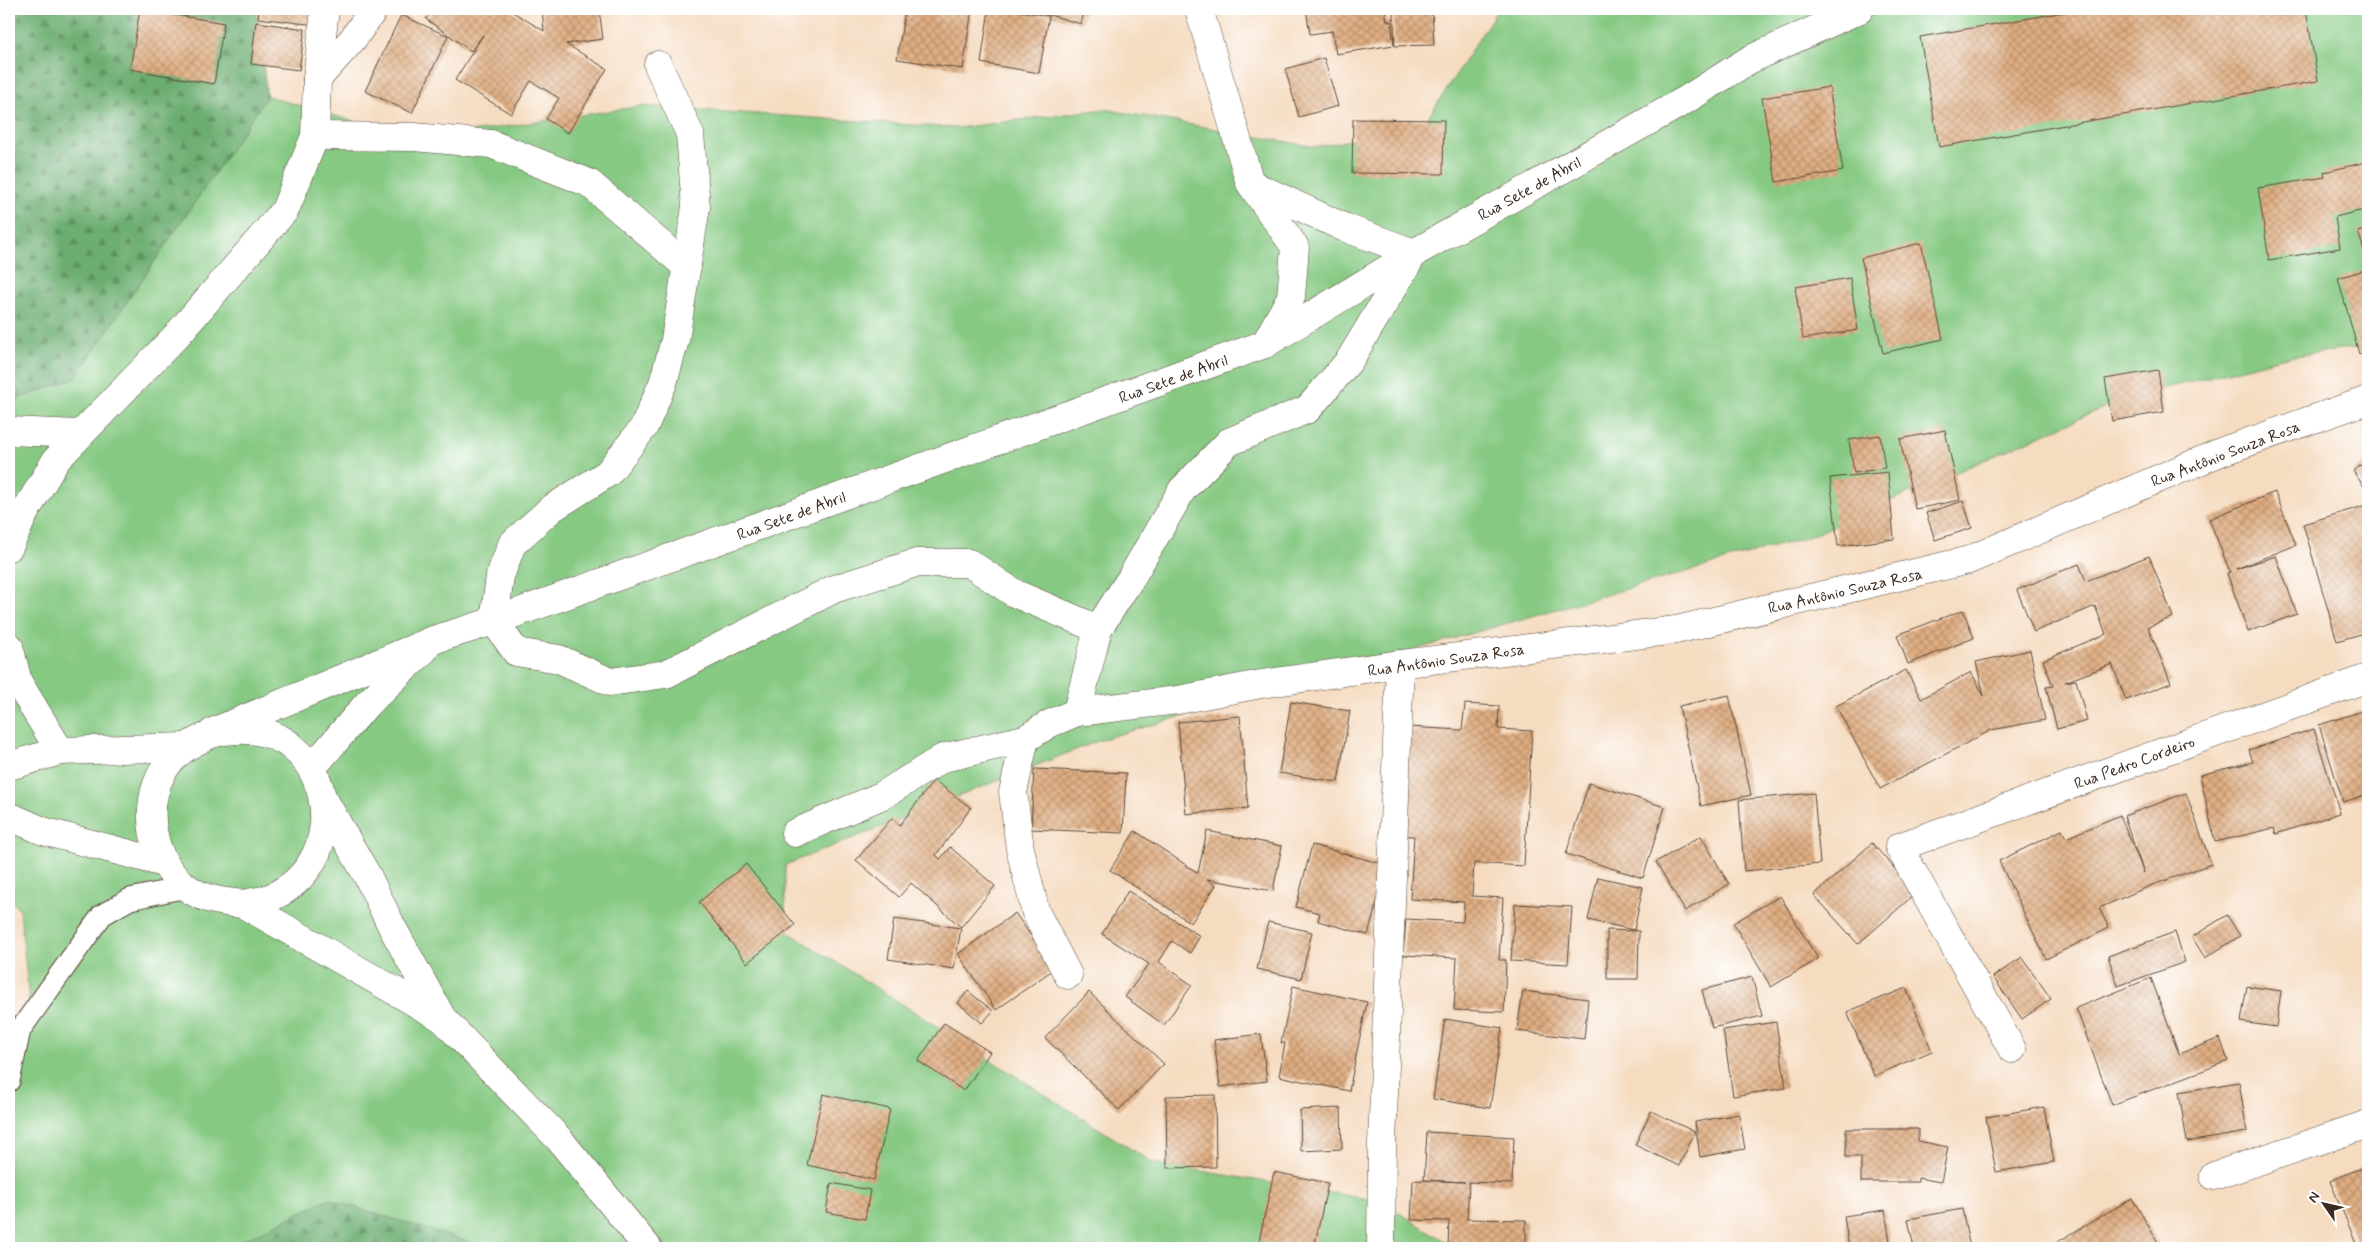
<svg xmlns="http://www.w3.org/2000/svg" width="2377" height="1257" font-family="Mynerve,sans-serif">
<defs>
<pattern id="forest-firs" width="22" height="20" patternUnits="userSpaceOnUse" patternTransform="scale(1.25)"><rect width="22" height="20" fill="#6cad71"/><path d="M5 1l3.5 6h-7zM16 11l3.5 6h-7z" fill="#5a8d5c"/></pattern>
<pattern id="building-cross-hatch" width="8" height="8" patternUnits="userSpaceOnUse" patternTransform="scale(1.25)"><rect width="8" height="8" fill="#e0ae82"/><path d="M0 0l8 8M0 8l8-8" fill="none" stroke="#b78e6a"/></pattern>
</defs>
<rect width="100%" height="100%" fill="#fff"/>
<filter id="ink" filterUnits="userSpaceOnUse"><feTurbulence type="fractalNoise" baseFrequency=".02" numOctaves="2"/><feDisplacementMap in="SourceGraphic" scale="10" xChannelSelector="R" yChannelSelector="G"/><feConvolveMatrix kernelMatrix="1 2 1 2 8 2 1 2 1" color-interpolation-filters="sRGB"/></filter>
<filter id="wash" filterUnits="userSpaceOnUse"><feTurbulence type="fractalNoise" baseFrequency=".0096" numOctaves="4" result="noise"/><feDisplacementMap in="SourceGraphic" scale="20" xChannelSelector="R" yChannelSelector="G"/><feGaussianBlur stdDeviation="1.12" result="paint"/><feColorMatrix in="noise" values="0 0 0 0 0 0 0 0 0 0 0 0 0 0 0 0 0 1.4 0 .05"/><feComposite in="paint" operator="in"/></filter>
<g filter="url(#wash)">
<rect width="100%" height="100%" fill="#f5dcc1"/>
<!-- green -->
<polygon fill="#86c983" stroke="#607a50" points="1498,9 2368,9 2368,346 2281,358 2124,399 1808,537 1103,739 785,865 785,930 1153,1163 1380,1201 1456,1248 481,1248 478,1245 328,1199 228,1248 9,1248 9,1068 32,1030 20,910 9,898 9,402 75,378 267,96 417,140 642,106 957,128 1104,109 1315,147 1423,126"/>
<!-- forest -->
<g fill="url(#forest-firs)" stroke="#546c48">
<polygon points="9,9 256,9 267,96 75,378 9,402"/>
<polygon points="328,1199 478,1245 481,1248 228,1248"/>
</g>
<g id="blocks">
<!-- building -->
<g fill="url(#building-cross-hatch)">
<polygon points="140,9 224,23 214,84 130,69"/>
<polygon points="259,9 317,9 315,25 258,18"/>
<polygon points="433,9 508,9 544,31 542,9 599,9 603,39 566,44 607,69 568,133 546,119 559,98 531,81 511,114 455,80 483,35 471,51 426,19"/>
<polygon points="905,9 972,9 963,69 897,59"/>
<polygon points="989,9 1008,9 1049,16 1039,73 981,63"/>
<polygon points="1029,9 1085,9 1081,24"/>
<polygon points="1306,9 1385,9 1387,21 1391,21 1394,45 1336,54 1332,31 1310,34"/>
<polygon points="1393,9 1432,9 1434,45 1395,46"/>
<polygon points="2082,9 2306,9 2318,81 1939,147 1920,37"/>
<polygon points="401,15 448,36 412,113 365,91"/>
<polygon points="256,22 305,29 299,70 251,64"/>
<polygon points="1324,58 1338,106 1299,117 1285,69"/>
<polygon points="1829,87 1843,171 1776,182 1762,98"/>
<polygon points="1353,119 1444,120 1443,174 1352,173"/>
<polygon points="2366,162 2368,209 2335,217 2340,248 2269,260 2258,188 2325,177 2324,172"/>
<polygon points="2368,228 2368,262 2358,232"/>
<polygon points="1921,243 1943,339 1883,353 1861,258"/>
<polygon points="2368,269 2368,351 2359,354 2338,278"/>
<polygon points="1850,278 1858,330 1803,339 1795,287"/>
<polygon points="2158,370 2164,412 2112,421 2105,379"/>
<polygon points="1945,430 1960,500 1915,509 1900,439"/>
<polygon points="1880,435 1885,468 1854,473 1849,440"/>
<polygon points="2368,460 2368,492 2353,471"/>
<polygon points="1888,472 1894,539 1838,546 1830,478"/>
<polygon points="2275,492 2296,545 2236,569 2276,556 2297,614 2248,632 2227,573 2230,572 2209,519"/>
<polygon points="1963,501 1972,528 1935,540 1926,513"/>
<polygon points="2367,505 2368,632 2337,641 2303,524"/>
<polygon points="2149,556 2173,617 2148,627 2171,683 2126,700 2112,664 2065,682 2076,680 2087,721 2057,729 2046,687 2053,686 2043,660 2106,634 2095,606 2034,632 2017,590 2079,564 2086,581"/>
<polygon points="1963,610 1974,638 1908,664 1897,635"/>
<polygon points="2030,650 2045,720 1991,730 1880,789 1836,706 1906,670 1921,699 1971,672 1984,696 1976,662"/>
<polygon points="1729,695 1751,795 1701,806 1679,706"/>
<polygon points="1291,702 1350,711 1338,782 1279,773"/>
<polygon points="1465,704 1499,706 1498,729 1532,731 1524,866 1474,863 1472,896 1503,898 1499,960 1506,960 1504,1012 1454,1010 1457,958 1403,955 1406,919 1463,922 1464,902 1410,899 1414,836 1402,836 1408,727 1462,730"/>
<polygon points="2368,709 2368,794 2343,802 2319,725"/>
<polygon points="1240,716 1248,808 1186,814 1178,722"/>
<polygon points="2314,729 2340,813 2276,834 2274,828 2215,842 2200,775 2253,762 2249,750"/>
<polygon points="1034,769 1126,773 1123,833 1031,829"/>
<polygon points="934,780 971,808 936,855 940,859 950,847 995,886 961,927 911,883 899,897 856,860 892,818 900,825"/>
<polygon points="1589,783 1665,807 1643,878 1566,854"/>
<polygon points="1814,793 1820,864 1744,871 1739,800"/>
<polygon points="2186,793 2211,864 2150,886 2099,908 2109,928 2046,959 1999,861 2062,830 2066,838 2120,815 2144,873 2124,816"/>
<polygon points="1135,831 1198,873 1207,831 1282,846 1273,891 1207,879 1216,885 1191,923 1110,870"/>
<polygon points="1701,836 1729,884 1685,911 1656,862"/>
<polygon points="1872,843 1916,893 1858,944 1814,895"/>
<polygon points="1312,845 1387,865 1368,935 1318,921 1320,913 1296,907"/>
<polygon points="746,864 795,925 747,963 699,902"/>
<polygon points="1598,877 1643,887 1634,930 1588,920"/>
<polygon points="1128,891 1200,936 1190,953 1172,941 1159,962 1192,985 1164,1025 1125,997 1149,964 1102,934"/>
<polygon points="1780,896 1818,959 1771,987 1733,923"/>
<polygon points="1515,904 1572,907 1568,964 1511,961"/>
<polygon points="1015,913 1054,969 996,1010 958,954"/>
<polygon points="2227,915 2240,936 2205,958 2192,937"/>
<polygon points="894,919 961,928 954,969 888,959"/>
<polygon points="1268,922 1312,932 1301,979 1257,969"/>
<polygon points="1607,930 1639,931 1638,979 1607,979"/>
<polygon points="2175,932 2185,962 2118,986 2108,956"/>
<polygon points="2022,957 2051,999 2022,1019 1993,977"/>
<polygon points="1752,977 1762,1016 1712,1028 1702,990"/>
<polygon points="2151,978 2179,1054 2220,1038 2228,1061 2112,1105 2076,1008"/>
<polygon points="1293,986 1367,1002 1349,1091 1279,1076 1285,1043 1281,1043"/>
<polygon points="2247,986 2281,991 2276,1027 2241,1022"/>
<polygon points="1906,988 1932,1051 1874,1076 1847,1012"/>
<polygon points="968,991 993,1011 982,1023 958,1003"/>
<polygon points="1523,991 1588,999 1584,1039 1517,1031"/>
<polygon points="1089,992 1164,1064 1119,1110 1045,1038"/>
<polygon points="1445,1019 1502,1028 1490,1108 1433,1099"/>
<polygon points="1776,1022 1786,1088 1733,1096 1723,1030"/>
<polygon points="944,1023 990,1052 964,1091 918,1061"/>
<polygon points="1261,1034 1267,1081 1220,1087 1214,1040"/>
<polygon points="2239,1082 2247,1132 2187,1142 2179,1092"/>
<polygon points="823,1094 890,1109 874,1180 807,1165"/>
<polygon points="1215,1095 1216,1167 1167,1168 1166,1096"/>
<polygon points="2044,1107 2054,1162 1996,1172 1986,1117"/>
<polygon points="1341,1108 1342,1149 1301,1151 1300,1110"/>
<polygon points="1651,1111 1695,1132 1679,1166 1635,1145"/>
<polygon points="1739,1114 1745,1149 1700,1157 1695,1122"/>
<polygon points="1846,1129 1918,1129 1918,1141 1948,1147 1941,1182 1918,1178 1918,1182 1861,1182 1861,1157 1846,1157"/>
<polygon points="1427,1132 1514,1137 1512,1184 1469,1182 1467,1219 1526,1220 1526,1248 1448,1248 1449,1221 1411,1220 1413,1180 1465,1182 1424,1180"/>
<polygon points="2368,1165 2368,1241 2357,1245 2330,1181"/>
<polygon points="1274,1172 1328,1183 1314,1248 1294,1248 1259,1241"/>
<polygon points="831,1183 870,1190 865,1219 826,1212"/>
<polygon points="2132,1198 2159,1244 2152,1248 2057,1248 2054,1244"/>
<polygon points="1962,1209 1970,1248 1914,1248 1908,1219"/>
<polygon points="1885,1210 1891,1248 1849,1248 1844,1216"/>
</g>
</g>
</g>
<g filter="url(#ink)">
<use href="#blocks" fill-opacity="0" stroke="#574536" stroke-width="1"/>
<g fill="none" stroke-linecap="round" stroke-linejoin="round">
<!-- service casing -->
<g stroke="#574536" stroke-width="23">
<g id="service">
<polyline points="9,1040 20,1030 102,915 130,899 186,887"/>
<polyline points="9,1081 20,1030"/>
</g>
</g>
<!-- minor casing -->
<g stroke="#574536" stroke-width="29">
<g id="minor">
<polyline points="658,65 690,134 696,207 675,340 663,383 644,427 608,473 551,509 512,544 500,576 494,621 516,652 559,659 610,682 666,674 834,589 916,563 969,563 1014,593 1098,629"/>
<polyline points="317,79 352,40 374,9"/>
<polyline points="315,136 414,137 491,144 589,183 687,267"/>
<polyline points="1414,253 1349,361 1308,409 1229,442 1182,490 1131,578 1098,629 1077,712 1178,700 1261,684 1400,664 1676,630 1969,560 2223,451 2368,400"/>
<polyline points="9,431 79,434"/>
<polyline points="9,547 25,512 56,460 177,335 285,210 315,136 317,79 325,9"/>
<polyline points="9,646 18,682 60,751"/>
<polyline points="795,833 883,795 943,758 1025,739"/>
<polyline points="1068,975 1036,913 1020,849 1013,792 1025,739 1049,724 1077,712"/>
<polyline points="2012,1049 1899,847 2368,678"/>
<polyline points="2214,1176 2368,1124"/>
<polyline points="1381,1248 1382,1144 1400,664"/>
</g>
</g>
<!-- tertiary casing -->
<g stroke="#574536" stroke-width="29">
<g id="tertiary">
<polyline points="1199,9 1250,183 1295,247 1291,297 1265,344"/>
<polyline points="1251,184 1343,227 1414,253"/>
</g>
</g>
<!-- secondary casing -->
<g stroke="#574536" stroke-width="29">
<g id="secondary">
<polyline points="213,732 436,639 494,621 1265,344 1414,253 1684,101 1749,60 1860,9"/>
<polyline points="9,766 60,751 185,747"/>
<polyline points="312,768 367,704 424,650"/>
<polyline points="325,802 368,877 392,927 442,1018 559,1139 648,1248"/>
<polyline points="9,816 43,831 164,863"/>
<path d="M243,904C252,902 264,901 272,897C360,856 329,723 235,730C223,731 214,732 203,738C188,745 172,756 163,771C142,808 151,861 186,887C203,900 223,902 243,904L442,1018"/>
</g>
</g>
<!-- service -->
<use href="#service" stroke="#fff" stroke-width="21"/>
<!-- minor -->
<use href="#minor" stroke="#fff" stroke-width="28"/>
<!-- tertiary -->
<use href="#tertiary" stroke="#fff" stroke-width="28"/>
<!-- secondary -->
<use href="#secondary" stroke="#fff" stroke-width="28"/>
</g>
</g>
<g text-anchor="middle" stroke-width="4" stroke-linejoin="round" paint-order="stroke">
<!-- street labels -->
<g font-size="16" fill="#3b2a1e" stroke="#fff">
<text transform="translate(1529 188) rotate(-29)" y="6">Rua Sete de Abril</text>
<text transform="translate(1173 378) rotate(-20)" y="6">Rua Sete de Abril</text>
<text transform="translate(2225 453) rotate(-21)" y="6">Rua Antônio Souza Rosa</text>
<text transform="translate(791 515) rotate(-20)" y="6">Rua Sete de Abril</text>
<text transform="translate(1845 590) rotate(-13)" y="6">Rua Antônio Souza Rosa</text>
<text transform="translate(1446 659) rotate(-8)" y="6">Rua Antônio Souza Rosa</text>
<text transform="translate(2134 762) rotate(-20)" y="6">Rua Pedro Cordeiro</text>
</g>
</g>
<!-- margin -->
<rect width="2377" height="1257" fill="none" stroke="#fff" stroke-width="30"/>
<!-- north arrow -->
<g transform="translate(2324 1204) rotate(304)" stroke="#ffffff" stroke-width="4" paint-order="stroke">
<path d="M0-4L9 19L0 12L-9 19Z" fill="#3b2a1e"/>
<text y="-8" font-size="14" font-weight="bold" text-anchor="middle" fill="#3b2a1e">N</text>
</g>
</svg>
